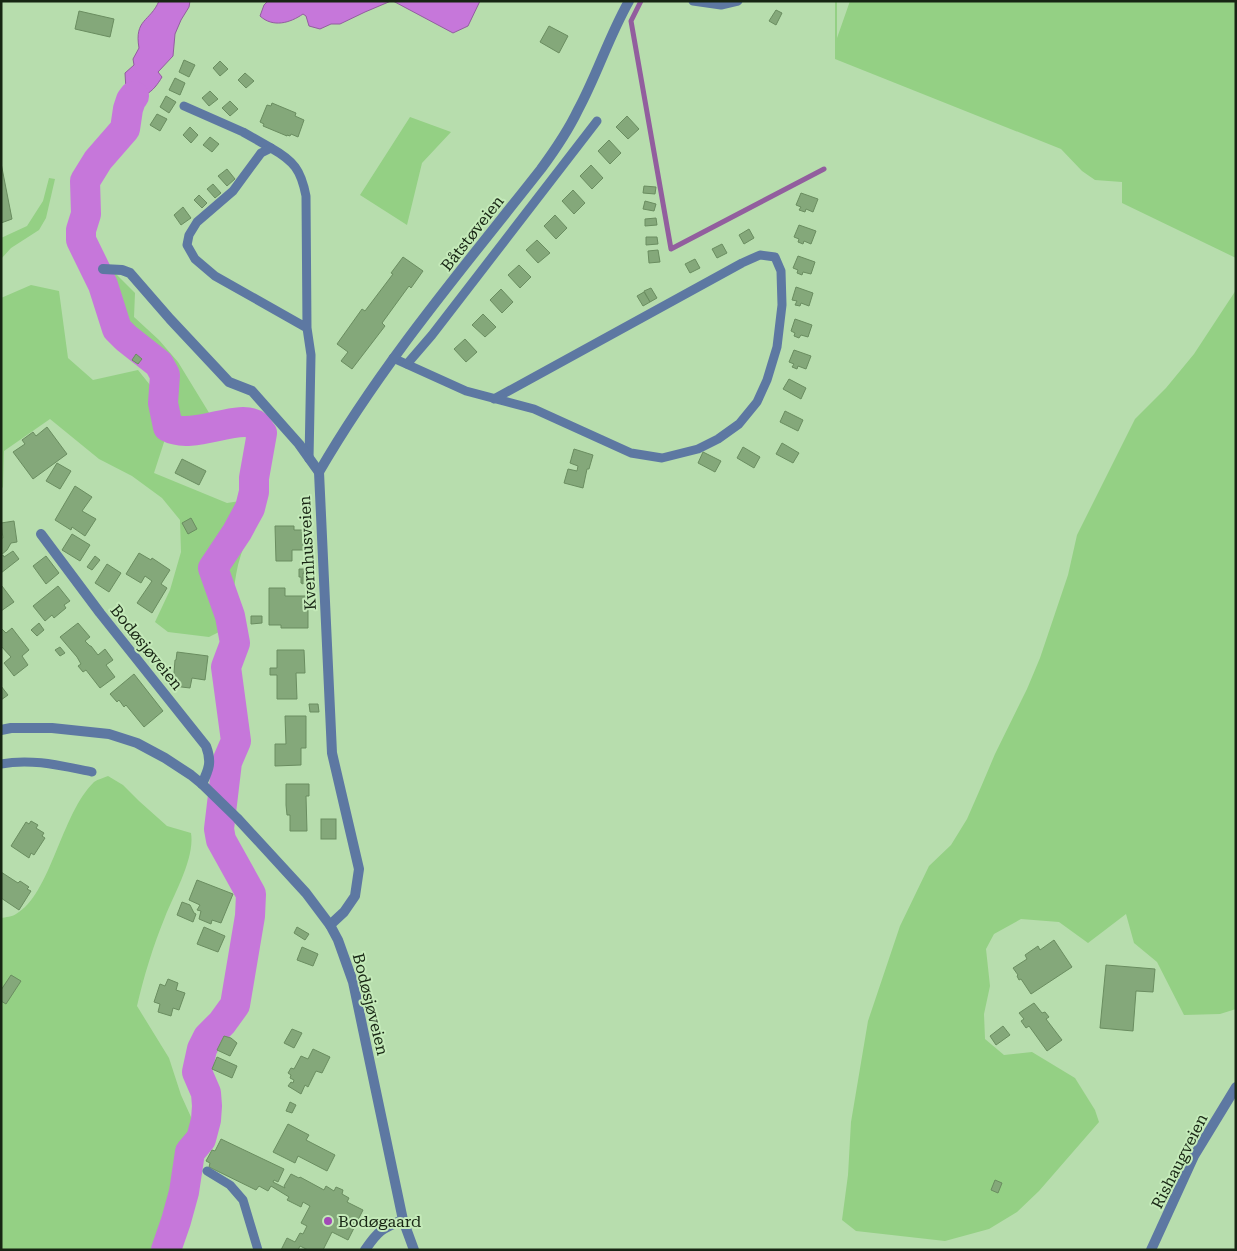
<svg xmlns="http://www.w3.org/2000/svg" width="1237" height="1251" font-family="'Roboto Serif',serif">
<rect width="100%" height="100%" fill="#b7ddad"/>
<!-- green -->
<g fill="#94d084">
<polygon points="835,1 837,1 837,38 850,1 1236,1 1236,258 1122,203 1122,182 1095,180 1082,171 1061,149 835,59"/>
<polygon points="410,117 451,132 422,163 407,225 360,195"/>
<polygon points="49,178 55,179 46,218 39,230 11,248 1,259 1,238 27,226 43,201"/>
<polygon points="102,274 116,274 135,293 134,317 159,340 178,362 211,416 213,426 175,428 171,426 168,409 169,378 158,358 144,346 137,336 119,327"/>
<path d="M31,285L59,291L68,358L93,380L138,370L150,385L153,417L166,436L154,473L227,503L265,497C255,519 244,542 238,565C233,587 233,609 225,629L209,637L168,632L155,622L170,590L181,552L180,520L162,498L132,476L99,459L50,419L4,451L3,487L1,489V298Z"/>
<polygon points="1236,290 1236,1009 1220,1014 1184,1015 1157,962 1134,943 1126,914 1088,943 1059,922 1021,919 994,934 986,949 990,986 984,1014 985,1039 1004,1055 1032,1052 1075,1078 1095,1110 1099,1122 1039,1191 1017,1212 989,1229 945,1241 856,1231 842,1220 848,1175 851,1122 868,1021 900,926 929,866 951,845 967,819 981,787 995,754 1027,689 1040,658 1068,575 1077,535 1135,419 1166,388 1194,354"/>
<path d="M108,776L123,785L139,801L167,826L191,833C195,858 174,894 165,917C153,946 144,976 137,1006L169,1058L181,1095L201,1139L190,1152L161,1250H1V918C6,917 12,917 16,914C51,894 61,814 94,782C98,779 104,778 108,776Z"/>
</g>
<!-- water -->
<g fill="#c677da" stroke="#925e9e">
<path d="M159,1H190L189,7L181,20L175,34L173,56L158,72L162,77C154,91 140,105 126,90L125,73L134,65L133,59L139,48C134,19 150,22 159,1Z"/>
<path d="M268,1H391L365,12L340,24H331L320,29L309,26L306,16L303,14C290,23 273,28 260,16L264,5Z"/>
<polygon points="393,1 480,1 468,26 453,33"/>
</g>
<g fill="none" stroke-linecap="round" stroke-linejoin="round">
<!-- stream -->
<polyline stroke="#925e9e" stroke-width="5" points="641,1 631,21 671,249 824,169"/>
<!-- river -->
<path stroke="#c677da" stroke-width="30" d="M134,96L131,100L128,109L125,129L98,160L85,181L86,214L81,230V240L103,285L117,329L126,338L159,364L165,375L163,403L168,427C193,441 240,412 257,426C259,428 260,431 262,433L254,478V492L250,508L237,532L213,568L230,616L235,643L226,667L236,741L227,762L219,829L221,840L251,894L250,916L235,1005L222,1023L208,1037L202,1049L197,1072L206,1093L207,1106L206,1120L201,1139L190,1152L184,1192L176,1221L166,1250"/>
</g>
<!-- building -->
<g fill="#84a87a" stroke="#6a8d60">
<polygon points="776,10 782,13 776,25 769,21"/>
<polygon points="79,11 114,19 110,37 75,29"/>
<polygon points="549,26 568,36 559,53 540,42"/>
<polygon points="184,60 195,65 189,77 179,72"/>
<polygon points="220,61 228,69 220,76 213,68"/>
<polygon points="245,73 254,81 246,88 238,80"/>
<polygon points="175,78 185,83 180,95 169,90"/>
<polygon points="210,91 218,99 209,106 202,98"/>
<polygon points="166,96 176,102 169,113 160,107"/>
<polygon points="230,101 238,109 230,116 222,108"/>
<polygon points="272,103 296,113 295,116 304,120 298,137 291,134 290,136 287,135 287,136 263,126 264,124 260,122 267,105 271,106"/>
<polygon points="157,114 167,119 160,131 150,125"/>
<polygon points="627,116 639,129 628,139 616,127"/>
<polygon points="190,127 198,135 191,143 183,135"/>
<polygon points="210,137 219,144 212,152 203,145"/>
<polygon points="609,140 621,153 610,164 598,151"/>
<polygon points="1,163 12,219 1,223"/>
<polygon points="591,165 603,178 592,189 580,176"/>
<polygon points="227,169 235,179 227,186 218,176"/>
<polygon points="213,184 221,193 215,198 207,189"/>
<polygon points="644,186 656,187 655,194 643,193"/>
<polygon points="573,190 585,203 574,214 562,201"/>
<polygon points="801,193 818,199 813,212 806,209 805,212 799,210 801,207 796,205"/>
<polygon points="199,195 207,203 202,208 194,200"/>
<polygon points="645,201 656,204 654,211 643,209"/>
<polygon points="183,207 191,218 181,225 174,215"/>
<polygon points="555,215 567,228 556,239 544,226"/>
<polygon points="656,218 657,225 645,226 645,219"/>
<polygon points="799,225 816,231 811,244 804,241 803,244 798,242 799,239 794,237"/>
<polygon points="749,229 754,238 744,244 739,235"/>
<polygon points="646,237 657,237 658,244 646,245"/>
<polygon points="537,240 550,253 538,263 526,250"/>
<polygon points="722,244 727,253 717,258 712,249"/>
<polygon points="658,250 660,262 649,263 648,251"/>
<polygon points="798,256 815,262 811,274 803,272 802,275 797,273 798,270 793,268"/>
<polygon points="403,257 423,271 411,288 409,286 382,323 385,326 352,369 341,361 348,352 337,344 362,309 365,311 393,274 391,273"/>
<polygon points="695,259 700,268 690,273 685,264"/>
<polygon points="519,265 531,277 520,288 508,275"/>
<polygon points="796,287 813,293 809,306 801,303 800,306 795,305 797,301 792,300"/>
<polygon points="651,288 657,298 650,302 644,291"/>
<polygon points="501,289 513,302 502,313 490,300"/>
<polygon points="644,292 650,302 643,306 637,296"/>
<polygon points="483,314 496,327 485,337 472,325"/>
<polygon points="795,319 812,325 808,337 801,335 799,338 794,336 795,333 791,331"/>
<polygon points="465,339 477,352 466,362 454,349"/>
<polygon points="794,350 811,356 806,369 798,366 797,369 792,367 794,364 789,362"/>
<polygon points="136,354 142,359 138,364 132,360"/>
<polygon points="789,379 806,388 801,399 783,389"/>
<polygon points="785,411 803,420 798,431 780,422"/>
<polygon points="47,427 67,454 33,479 13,452 25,444 22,440 33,432 36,436"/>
<polygon points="782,443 799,453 793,463 776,454"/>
<polygon points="743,447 760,457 754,468 737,458"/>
<polygon points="574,449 593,455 589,469 587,469 583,488 564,483 568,469 577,471 578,466 570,463"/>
<polygon points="703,452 721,461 715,472 698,463"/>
<polygon points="182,459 206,471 199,485 175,473"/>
<polygon points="57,463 71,471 60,489 46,481"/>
<polygon points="75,486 92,497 82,511 96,519 85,536 72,527 71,530 55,520"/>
<polygon points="191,518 197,529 188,534 182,523"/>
<polygon points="14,521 17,542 11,543 7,550 1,555 1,538 3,538 1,523"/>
<polygon points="275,526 294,526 294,530 304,530 304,550 292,550 292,561 276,561"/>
<polygon points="72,534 90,545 80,561 62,550"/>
<polygon points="13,551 19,559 1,573 1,556 3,555 4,557"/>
<polygon points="139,553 151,560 152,558 170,570 161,584 167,588 152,613 137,603 152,581 145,576 141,583 126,574"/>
<polygon points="46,556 59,573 46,584 33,566"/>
<polygon points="95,556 100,560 92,570 87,567"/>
<polygon points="107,564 121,573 109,592 95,583"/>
<polygon points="299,569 308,569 308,574 303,573 303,584 301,583 301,577 299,577"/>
<polygon points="2,586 14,602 1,611 1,587"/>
<polygon points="58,586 70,601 64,605 66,608 54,618 52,615 45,621 33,606"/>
<polygon points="269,588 285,588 285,596 308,596 308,628 281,628 281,625 269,625"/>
<polygon points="251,616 262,616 262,623 251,624"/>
<polygon points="39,623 44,630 37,636 31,630"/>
<polygon points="78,623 90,637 85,641 90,646 91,646 98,655 105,649 113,660 106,665 115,677 100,688 86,670 83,672 78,666 81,664 77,657 60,637"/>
<polygon points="1,628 6,633 12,628 29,650 22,656 28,665 14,676 4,663 11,657 1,646"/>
<polygon points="60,647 65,653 60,656 55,650"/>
<polygon points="277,650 304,650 305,673 296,673 297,699 277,699 277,675 270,675 270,668 277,668"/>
<polygon points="177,652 208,656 205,680 192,678 190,688 173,686 175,660 176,660"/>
<polygon points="134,674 163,711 144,727 126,705 124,707 119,700 117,702 110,694"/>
<polygon points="1,686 8,695 1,700"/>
<polygon points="309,704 318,704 319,712 310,712"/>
<polygon points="285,716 306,716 306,748 301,748 301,765 275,766 275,744 286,744"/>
<polygon points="286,784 309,784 309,796 306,796 307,831 290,831 290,815 287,815 286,805"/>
<rect x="321" y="819" width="15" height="20"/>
<polygon points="31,821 38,825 36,828 44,833 42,836 45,838 34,855 31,853 29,858 11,846 26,822 29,824"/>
<polygon points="1,872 18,883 20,881 29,887 27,889 31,891 19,910 1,898"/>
<polygon points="197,880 233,894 221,923 212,920 211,924 199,919 201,911 197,910 200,905 189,900"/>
<polygon points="182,902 190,905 194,913 196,914 193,922 177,915"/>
<polygon points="204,927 225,936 218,952 197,944"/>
<polygon points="297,927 309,934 305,940 294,933"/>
<polygon points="1054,940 1072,967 1031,994 1021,979 1019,980 1017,976 1018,975 1013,968 1027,959 1025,955 1038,946 1040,950"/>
<polygon points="302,947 318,954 313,966 297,960"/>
<polygon points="1106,965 1155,969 1153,992 1136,991 1133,1031 1100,1028"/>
<polygon points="11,975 21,981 6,1004 1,1001 1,990"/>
<polygon points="168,979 178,983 176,990 185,993 179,1010 173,1008 171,1016 158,1012 160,1004 154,1002 160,984 165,986"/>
<polygon points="1034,1003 1042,1013 1045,1012 1049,1017 1046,1019 1062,1040 1047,1051 1029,1026 1026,1028 1021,1021 1024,1019 1019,1013"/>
<polygon points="1003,1026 1010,1035 996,1045 990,1036"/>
<polygon points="292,1029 302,1033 294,1048 284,1043"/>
<polygon points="224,1036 231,1038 237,1043 230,1056 217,1050"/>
<polygon points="313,1049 330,1057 322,1073 316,1071 308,1087 305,1085 301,1094 288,1086 291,1082 293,1083 294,1080 290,1078 291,1075 288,1073 291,1068 294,1069 301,1056 308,1059"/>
<polygon points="217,1057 237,1066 232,1078 212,1069"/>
<polygon points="290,1102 296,1105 292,1113 286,1111"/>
<polygon points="288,1124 309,1135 306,1140 335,1155 327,1171 298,1156 295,1163 273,1152"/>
<polygon points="221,1139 284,1169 278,1182 274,1180 273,1182 285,1188 284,1186 291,1174 299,1178 300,1177 324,1190 326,1186 334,1191 336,1187 343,1190 342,1194 349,1198 347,1202 363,1210 348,1240 332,1232 323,1250 308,1250 300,1246 298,1250 281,1250 287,1238 295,1242 300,1233 303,1234 307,1226 301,1223 310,1206 303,1202 301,1207 287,1200 289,1197 271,1186 268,1191 259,1186 256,1190 209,1167 210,1163 206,1161 212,1150 215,1151"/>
<polygon points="995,1180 1002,1183 998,1193 991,1190"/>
</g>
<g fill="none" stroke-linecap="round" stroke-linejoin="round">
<!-- service -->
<g stroke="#5d78a2" stroke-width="9">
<polyline points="693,1 721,5 738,1"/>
<polyline points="184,106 243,132 271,148"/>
<path d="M307,328L215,276L195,259L187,245L189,235L197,222L233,191L261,153L271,148C294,161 301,170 306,196L307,328L311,355L309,459"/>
<polyline points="393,358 466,391 534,409 631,453 662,458 698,449 718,439 739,424 757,402 767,380 777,347 782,305 781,271 775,257 760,255 742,263 494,399"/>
<polyline points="407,364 432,335 597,121"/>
<path d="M1,764C32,758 62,766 92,772"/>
<polyline points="207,1171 230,1185 243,1200 258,1250"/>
</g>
<!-- minor -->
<g stroke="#5d78a2" stroke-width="10">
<polyline points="103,269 122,270 130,273 170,319 229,382 252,391 299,444 319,472 332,753 359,869 355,896 344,912 330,925"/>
<path d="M319,472C382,363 464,267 541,169C555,150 568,131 578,110C597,75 609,36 629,1"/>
<path d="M41,534L100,613L206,746C212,762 209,769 202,784"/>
<path d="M365,1250C378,1231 382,1228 403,1220"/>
<polyline points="1151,1250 1194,1156 1236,1087"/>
</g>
<!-- tertiary -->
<polyline stroke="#5d78a2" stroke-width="10" points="1,730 11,728 52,728 109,734 137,743 165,758 191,775 202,784 237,818 306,893 330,925 338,940 353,982 403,1220 414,1250"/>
</g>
<!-- markers -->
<circle fill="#a24ab7" stroke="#c4eab9" stroke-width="2" cx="328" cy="1221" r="5"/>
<g text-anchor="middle" stroke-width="4" stroke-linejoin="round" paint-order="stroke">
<!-- street labels -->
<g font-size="16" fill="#172513" stroke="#c4eab9">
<text transform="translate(472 233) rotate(-52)" y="6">Båtstøveien</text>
<text transform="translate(307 553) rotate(-93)" y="6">Kvernhusveien</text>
<text transform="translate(147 647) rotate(51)" y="6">Bodøsjøveien</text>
<text transform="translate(371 1004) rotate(76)" y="6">Bodøsjøveien</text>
<text transform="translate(1179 1161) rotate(-63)" y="6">Rishaugveien</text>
</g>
<!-- poi labels -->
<g font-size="16" fill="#172513" stroke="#c4eab9" text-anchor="start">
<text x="338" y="1227">Bodøgaard</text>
</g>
</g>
<!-- border -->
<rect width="1237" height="1251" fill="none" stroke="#172513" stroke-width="5"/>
</svg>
